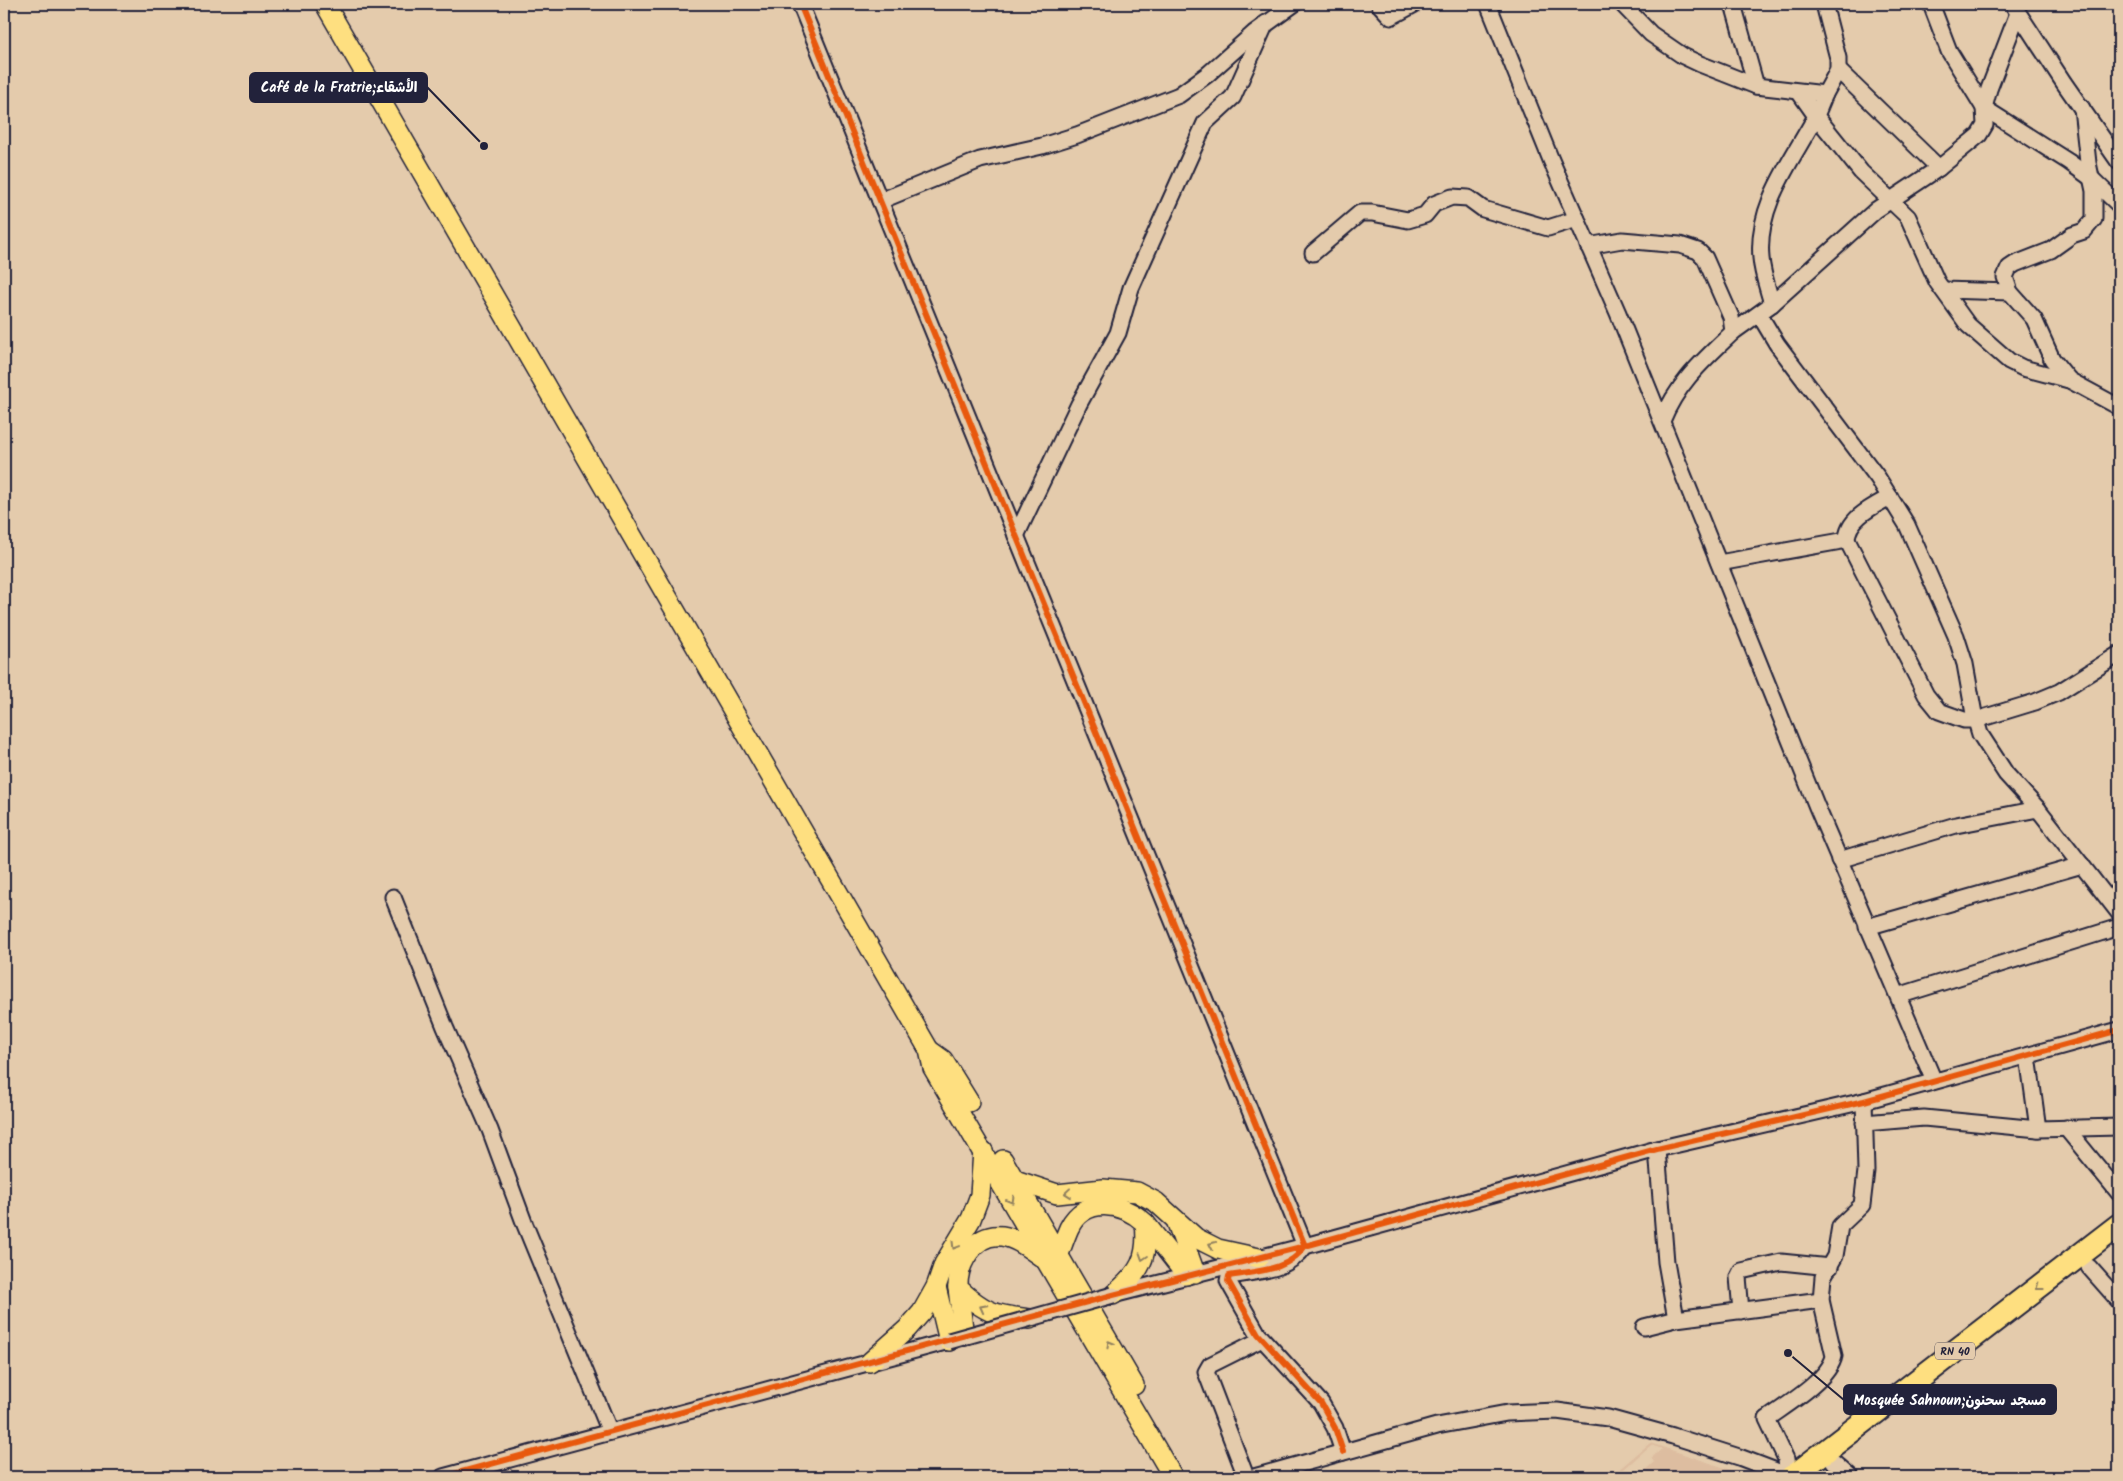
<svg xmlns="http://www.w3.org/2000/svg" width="2123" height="1481" font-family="Kalam,'Playpen Sans Arabic',sans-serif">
<rect width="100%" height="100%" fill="#e4cbac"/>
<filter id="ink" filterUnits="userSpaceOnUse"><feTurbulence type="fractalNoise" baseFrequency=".02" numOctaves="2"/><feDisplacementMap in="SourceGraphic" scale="10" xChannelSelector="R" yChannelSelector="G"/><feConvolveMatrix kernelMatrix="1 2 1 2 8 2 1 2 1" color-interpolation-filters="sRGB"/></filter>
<g filter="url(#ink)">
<!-- built -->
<polygon fill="#ddbda0" points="1650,1443 1743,1474 1739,1477 1648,1477 1643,1472 1654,1462 1651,1458 1662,1449 1651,1445 1623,1470 1628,1477 1622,1477 1617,1471"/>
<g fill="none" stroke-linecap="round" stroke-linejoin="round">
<!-- minor casing -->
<g stroke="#22223b" stroke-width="19">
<g id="minor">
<path d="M800,4L1305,1246C1289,1271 1257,1271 1229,1276L1228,1281L1258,1334L1321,1403L1335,1428L1343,1452"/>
<polyline points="1379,4 1391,17 1415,4"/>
<polyline points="1488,4 1551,160 1618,313 1817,807 1934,1081"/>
<polyline points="1622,4 1651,34 1683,56 1700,64 1756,86 1825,94"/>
<polyline points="1733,4 1756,86"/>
<polyline points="1824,4 1838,58 1838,70 1825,94 1816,116 1861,172 1908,217 1937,282 1968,325 2009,361 2023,368 2069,380 2119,407"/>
<polyline points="1931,4 1949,51 1984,108 2069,162 2091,178 2119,205"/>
<polyline points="2015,8 2064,83 2119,162"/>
<polyline points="1838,70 1939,168"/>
<polyline points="880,201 980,160 1042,146 1077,135 1179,95 1208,74 1254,33 1294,4"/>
<path d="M1588,246L1622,240L1680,245L1698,251L1705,258L1731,317L1733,332C1703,361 1678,382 1662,421"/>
<polyline points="1313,253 1360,213 1372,213 1408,220 1425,215 1434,204 1452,197 1468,198 1483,209 1548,228 1577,219"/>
<polyline points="1943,290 2010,292"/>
<path d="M1772,304C1768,289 1762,273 1761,258C1756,205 1792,161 1816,116L1799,92"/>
<polyline points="1759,314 1777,344 1878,478 1907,525 1956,636 1965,664 1974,714 1980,734 2006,774 2038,809 2119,913"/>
<polyline points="1733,332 1772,304 1876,210 1939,168 1979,135 1985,125 1984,108 1989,89 2018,13"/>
<polyline points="2069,380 2052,359 2034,319 2010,292 2005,277 2009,268 2015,264 2051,250 2072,235 2084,231 2094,219 2094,191 2088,163 2082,108"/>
<path d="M1890,497C1874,506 1847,518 1847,540L1926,695L1939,711L1964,720H1976L2035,702L2059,692L2119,654"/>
<polyline points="1016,536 1079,404 1118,333 1131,288 1205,123 1233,97 1266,23"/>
<polyline points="1719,563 1847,540"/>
<polyline points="1839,860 1956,825 2038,809"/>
<polyline points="393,897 445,1027 490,1130 525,1225 610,1432"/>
<polyline points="1867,927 2082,865"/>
<polyline points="1898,996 2119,927"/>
<polyline points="2028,1056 2038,1129"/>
<polyline points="1864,1123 1924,1118 2038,1129 2119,1127"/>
<polyline points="2066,1128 2119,1193"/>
<polyline points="1657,1149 1666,1262 1676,1319"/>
<polyline points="2089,1267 2119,1301"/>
<polyline points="1113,1295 1305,1246 1657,1149 1864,1101 2119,1030"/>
<polyline points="1741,1311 1738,1277 1741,1271 1781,1262 1830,1267"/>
<polyline points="1644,1327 1676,1319 1821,1300"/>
<polyline points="1834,1462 1851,1477"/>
<path d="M1788,1475L1786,1459L1767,1419C1786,1405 1829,1380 1834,1356L1821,1300L1823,1277L1835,1256L1840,1226L1862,1205L1866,1171L1864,1101"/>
<polyline points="443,1477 949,1341"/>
<polyline points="1248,1477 1245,1474 1206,1372 1210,1365 1262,1339"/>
<polyline points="1254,1477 1437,1426 1507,1413 1557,1411 1608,1418 1673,1436 1739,1457 1792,1477"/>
</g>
</g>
<!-- major casing -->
<g stroke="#22223b" stroke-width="22">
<g id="major">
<polyline points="325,4 929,1050 933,1068 1173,1477"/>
<polyline points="929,1050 943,1060 969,1102"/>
<polyline points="1003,1160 1134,1385"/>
<polyline points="1015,1180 1057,1194 1103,1189 1137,1192 1156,1202 1196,1238 1218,1249 1259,1258"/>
<polyline points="1177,1223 1195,1273"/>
<polyline points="1146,1224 1186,1275"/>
<path d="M1059,1254C1062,1246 1065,1237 1069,1228C1085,1196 1122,1202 1145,1223C1149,1258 1140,1273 1113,1295"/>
<polyline points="936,1287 949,1341"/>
<polyline points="958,1288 964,1336"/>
<path d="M1030,1319C994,1315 985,1313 958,1288C957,1265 974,1232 1002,1236C1017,1238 1031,1250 1043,1258"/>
<polyline points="870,1362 907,1329 922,1312 936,1287 944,1264 971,1219 980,1195 983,1151"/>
</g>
</g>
<!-- highway casing -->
<g stroke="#22223b" stroke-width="26">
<polyline id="highway" points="1792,1477 2119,1225"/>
</g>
<!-- minor -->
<use href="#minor" stroke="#e4cbac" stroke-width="15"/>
<!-- major -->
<use href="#major" stroke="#fedf80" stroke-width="19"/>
<!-- highway -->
<use href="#highway" stroke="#fedf80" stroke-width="22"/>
<!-- minor-bridge casing -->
<g stroke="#22223b" stroke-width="19" stroke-linecap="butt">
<polyline id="minor-bridge" points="949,1341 1113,1295"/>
</g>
<!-- minor-bridge -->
<use href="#minor-bridge" stroke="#e4cbac" stroke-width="15"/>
<!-- cycleway casing -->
<g stroke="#e4cbac" stroke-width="9">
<g id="cycleway">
<path d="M800,4L1305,1246C1289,1271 1257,1271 1229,1276L1228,1281L1258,1334L1321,1403L1335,1428L1343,1452"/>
<polyline points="443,1477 1113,1295 1305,1246 1657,1149 1864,1101 2119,1030"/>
</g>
</g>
<!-- cycleway -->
<use href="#cycleway" stroke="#e8590c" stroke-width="6"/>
</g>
<!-- one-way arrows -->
<defs><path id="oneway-chevron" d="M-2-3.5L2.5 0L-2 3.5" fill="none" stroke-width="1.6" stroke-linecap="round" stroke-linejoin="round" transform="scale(1.25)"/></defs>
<g stroke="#90805e">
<use href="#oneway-chevron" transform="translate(1068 1193) rotate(174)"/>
<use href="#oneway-chevron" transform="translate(1011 1200) rotate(60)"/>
<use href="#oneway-chevron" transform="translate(1212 1245) rotate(-155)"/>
<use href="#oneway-chevron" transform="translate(955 1246) rotate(121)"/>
<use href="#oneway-chevron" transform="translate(1143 1257) rotate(108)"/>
<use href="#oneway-chevron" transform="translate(2039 1287) rotate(143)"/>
<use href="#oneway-chevron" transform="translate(983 1308) rotate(-152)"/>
<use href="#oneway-chevron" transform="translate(1110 1344) rotate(-120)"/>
</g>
</g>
<g text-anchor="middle" stroke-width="4.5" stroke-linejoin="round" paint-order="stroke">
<!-- shield labels -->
<rect fill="#e4cbac" stroke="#5c555d" stroke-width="1" x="1935" y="1342.5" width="40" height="17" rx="4"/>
<g font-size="11" font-weight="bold" fill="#22223b">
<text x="1955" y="1355">RN 40</text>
</g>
</g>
<!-- callouts -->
<path fill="none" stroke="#22223b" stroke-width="2" d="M484 146L427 87M1788 1353L1844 1400"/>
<g fill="#22223b" stroke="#e4cbac" stroke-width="2">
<circle cx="484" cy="146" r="5"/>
<circle cx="1788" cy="1353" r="5"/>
</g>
<g fill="#22223b" stroke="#22223b" stroke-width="2">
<rect x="250" y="73" width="177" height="29" rx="5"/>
<rect x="1844" y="1385" width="212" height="29" rx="5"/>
</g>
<g font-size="14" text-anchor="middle" font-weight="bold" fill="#fff">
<text x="339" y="92">Café de la Fratrie;الأشقاء</text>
<text x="1950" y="1405">Mosquée Sahnoun;مسجد سحنون</text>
</g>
<!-- margin -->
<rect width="2123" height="1481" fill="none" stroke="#e4cbac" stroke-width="20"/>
<rect x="10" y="10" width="2103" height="1461" fill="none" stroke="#22223b" stroke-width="2" filter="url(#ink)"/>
</svg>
